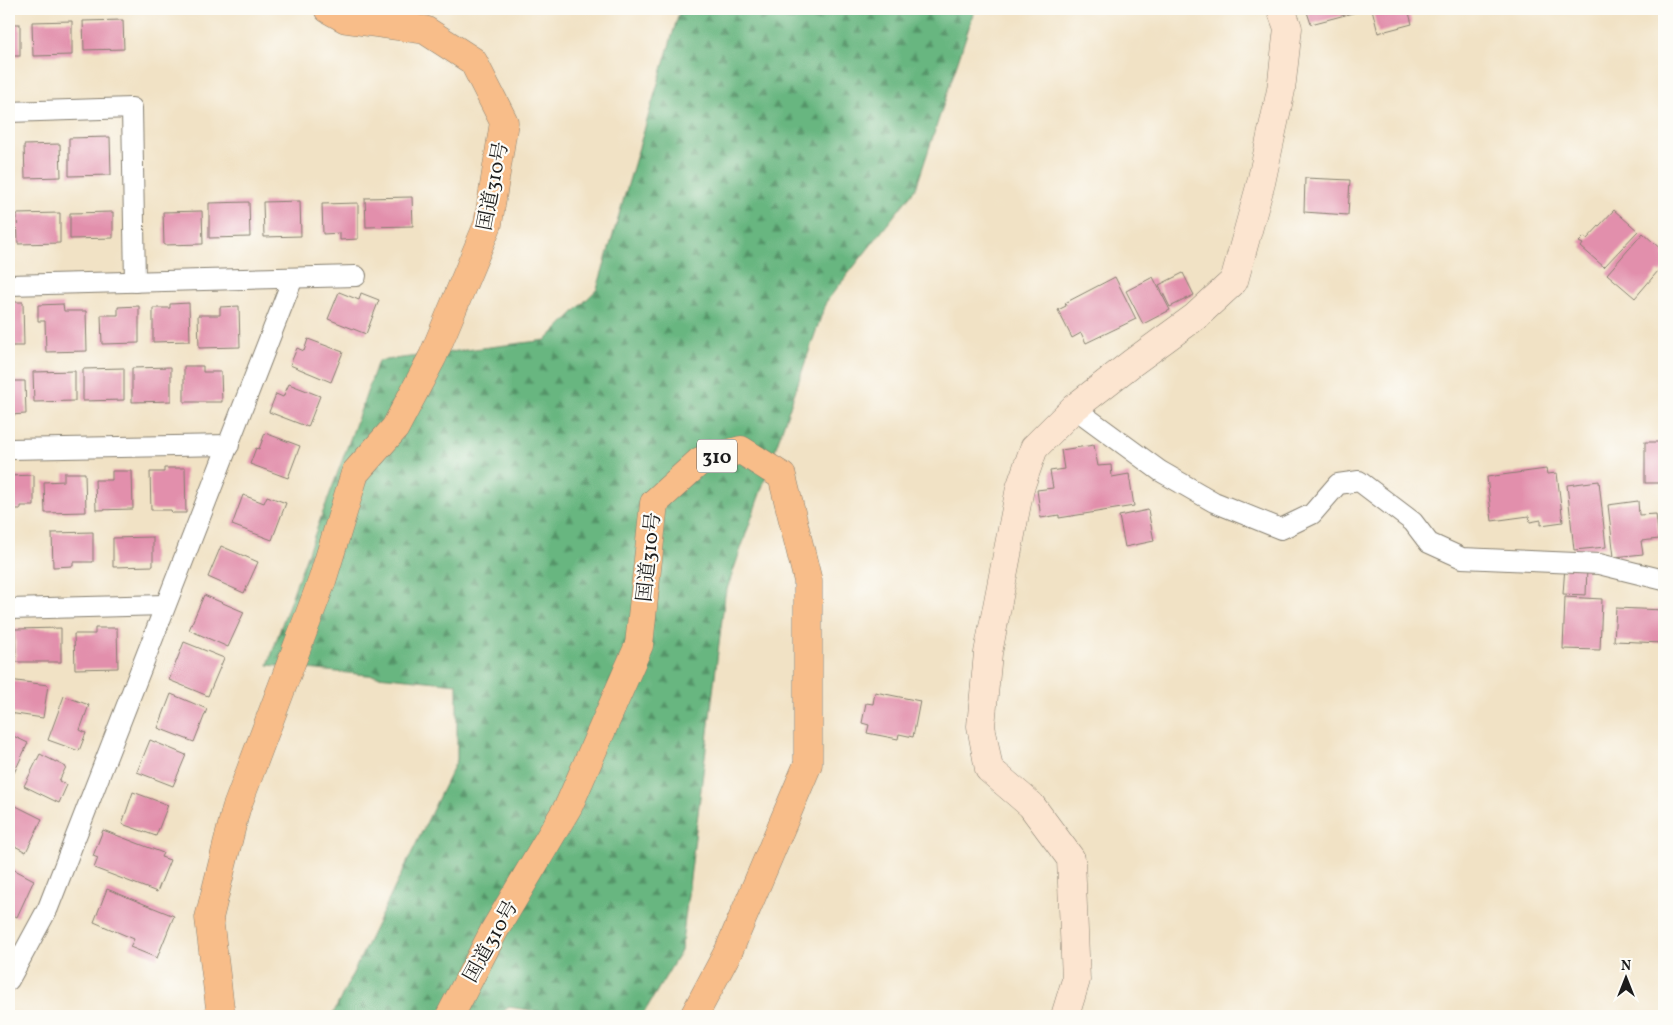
<svg xmlns="http://www.w3.org/2000/svg" width="1673" height="1025" font-family="Vollkorn,'Noto Serif JP',serif">
<defs>
<pattern id="forest-firs" width="22" height="20" patternUnits="userSpaceOnUse" patternTransform="scale(1.25)"><rect width="22" height="20" fill="#67b680"/><path d="M5 1l3.5 6h-7zM16 11l3.5 6h-7z" fill="#549368"/></pattern>
</defs>
<rect width="100%" height="100%" fill="#fdfcf7"/>
<filter id="ink" filterUnits="userSpaceOnUse"><feTurbulence type="fractalNoise" baseFrequency=".02" numOctaves="2"/><feDisplacementMap in="SourceGraphic" scale="10" xChannelSelector="R" yChannelSelector="G"/><feConvolveMatrix kernelMatrix="1 2 1 2 8 2 1 2 1" color-interpolation-filters="sRGB"/></filter>
<filter id="wash" filterUnits="userSpaceOnUse"><feTurbulence type="fractalNoise" baseFrequency=".0096" numOctaves="4" result="noise"/><feDisplacementMap in="SourceGraphic" scale="20" xChannelSelector="R" yChannelSelector="G"/><feGaussianBlur stdDeviation="1.12" result="paint"/><feColorMatrix in="noise" values="0 0 0 0 0 0 0 0 0 0 0 0 0 0 0 0 0 1.4 0 .05"/><feComposite in="paint" operator="in"/></filter>
<g filter="url(#wash)">
<rect width="100%" height="100%" fill="#f1e2c5"/>
<!-- forest -->
<path fill="url(#forest-firs)" stroke="#42694e" d="M680,9H975L916,188L826,302L725,595L681,951L642,1016H569L509,1007L497,1016H332L457,760V684L268,665C302,563 343,463 378,361L546,340L597,289Z"/>
<g id="blocks">
<!-- building -->
<g fill="#e28fac">
<polygon points="1306,9 1368,9 1311,24"/>
<polygon points="1372,9 1408,9 1412,24 1378,33"/>
<polygon points="123,20 124,49 84,50 83,21"/>
<polygon points="72,21 72,55 33,56 32,22"/>
<rect x="9" y="24" width="11" height="32"/>
<polygon points="110,137 111,175 69,176 69,138"/>
<polygon points="9,138 11,138 12,170 9,170"/>
<polygon points="60,144 61,177 25,178 24,145"/>
<polygon points="1305,178 1350,180 1348,215 1304,212"/>
<polygon points="412,197 413,226 366,227 365,198"/>
<polygon points="300,201 301,236 264,237 263,202"/>
<polygon points="249,202 250,237 209,238 209,203"/>
<polygon points="358,203 358,239 340,240 340,233 323,234 322,204"/>
<polygon points="1614,210 1638,231 1604,267 1581,247 1583,244 1579,242 1584,237 1587,239"/>
<polygon points="202,211 203,244 164,245 163,212"/>
<polygon points="113,212 113,238 70,239 70,213"/>
<polygon points="60,213 60,243 18,244 17,214"/>
<polygon points="1643,233 1664,252 1664,268 1660,273 1658,271 1635,298 1607,274"/>
<polygon points="1183,273 1194,295 1170,307 1159,285"/>
<polygon points="1115,277 1136,319 1086,343 1081,333 1072,338 1058,310 1066,306 1065,303"/>
<polygon points="1153,277 1170,310 1143,324 1126,291"/>
<polygon points="339,292 359,300 361,293 379,300 366,334 328,319"/>
<polygon points="9,302 23,302 24,346 9,346"/>
<polygon points="189,303 190,341 153,342 153,308 170,308 170,304"/>
<polygon points="63,304 64,311 86,311 87,351 46,352 45,321 38,321 38,305"/>
<polygon points="139,306 139,343 102,344 101,315 118,315 118,307"/>
<polygon points="239,306 240,347 199,348 198,315 220,315 220,307"/>
<polygon points="308,339 343,352 331,382 290,365 297,348 304,351"/>
<polygon points="184,366 203,366 203,372 221,372 222,402 184,402"/>
<polygon points="171,367 171,401 132,402 132,368"/>
<polygon points="124,368 124,400 83,401 83,369"/>
<polygon points="75,371 75,401 34,402 33,372"/>
<polygon points="9,381 25,381 26,414 9,415"/>
<polygon points="289,384 320,396 308,427 269,412 276,394 283,397"/>
<polygon points="265,433 300,446 288,478 250,464 256,448 259,449"/>
<rect x="1645" y="442" width="19" height="41"/>
<polygon points="1094,445 1098,466 1111,465 1112,477 1129,474 1134,506 1059,518 1059,515 1041,518 1037,490 1053,488 1050,471 1064,469 1061,450"/>
<polygon points="164,468 185,468 186,513 172,513 171,510 151,510 150,472 164,472"/>
<polygon points="1546,469 1547,474 1557,473 1563,522 1541,525 1541,520 1530,522 1529,516 1492,521 1487,477"/>
<polygon points="112,471 132,471 133,509 96,510 95,480 112,480"/>
<polygon points="64,473 85,473 86,512 45,513 44,482 64,481"/>
<polygon points="34,475 34,506 21,506 21,509 9,509 9,476"/>
<polygon points="1599,481 1606,547 1574,550 1567,485"/>
<polygon points="243,495 264,503 267,496 286,503 272,540 232,525"/>
<polygon points="1638,501 1639,515 1656,514 1659,539 1641,541 1643,554 1614,557 1608,505"/>
<polygon points="1148,510 1154,541 1125,547 1119,516"/>
<polygon points="93,532 93,562 73,562 73,566 53,567 52,533"/>
<polygon points="153,537 153,566 113,567 113,538"/>
<polygon points="221,546 258,562 244,593 208,577"/>
<polygon points="1565,566 1587,567 1586,595 1563,594"/>
<polygon points="204,595 244,612 228,647 189,630"/>
<polygon points="1565,597 1602,599 1600,650 1563,649"/>
<polygon points="1616,608 1664,610 1663,643 1614,641"/>
<polygon points="61,628 61,662 16,662 15,629"/>
<polygon points="95,628 117,628 118,668 75,669 74,634 95,634"/>
<polygon points="184,642 224,658 208,696 169,680"/>
<polygon points="9,680 48,685 43,718 9,713"/>
<polygon points="875,692 920,701 913,737 899,734 898,739 867,733 869,725 862,723 866,703 873,704"/>
<polygon points="171,694 207,709 194,742 158,728"/>
<polygon points="64,696 89,705 80,730 86,733 79,751 48,740"/>
<polygon points="9,734 28,743 14,773 9,771"/>
<polygon points="150,740 186,755 173,786 137,772"/>
<polygon points="40,754 66,767 59,781 67,785 59,803 24,786"/>
<polygon points="133,792 168,805 156,836 122,824"/>
<polygon points="12,804 42,819 26,852 9,843 9,812"/>
<polygon points="103,830 163,853 161,857 170,860 157,892 94,868 98,858 93,856"/>
<polygon points="9,867 34,880 17,917 9,913"/>
<polygon points="107,889 174,916 157,958 130,947 134,939 94,922"/>
</g>
</g>
</g>
<g filter="url(#ink)">
<use href="#blocks" fill-opacity="0" stroke="#867f70" stroke-width="1"/>
<g fill="none" stroke-linecap="round" stroke-linejoin="round">
<!-- street casing -->
<g stroke="#867f70" stroke-width="22">
<g id="street">
<polyline points="9,112 132,108 135,282"/>
<polyline points="9,285 356,276"/>
<polyline points="1074,408 1160,471 1214,502 1281,529 1312,514 1338,484 1359,481 1413,522 1429,543 1462,558 1599,564 1664,580"/>
<polyline points="9,449 229,445"/>
<polyline points="9,609 165,605"/>
<polyline points="9,980 48,908 293,278"/>
</g>
</g>
<!-- secondary casing -->
<g stroke="#867f70" stroke-width="29">
<polyline id="secondary" points="1065,1016 1076,980 1071,859 1031,805 989,769 981,726 988,653 1020,488 1034,448 1074,408 1132,363 1195,317 1234,281 1261,183 1281,90 1288,28 1281,9"/>
</g>
<!-- highway casing -->
<g stroke="#867f70" stroke-width="29">
<g id="highway">
<polyline points="221,1016 209,918 236,809 322,581 355,473 395,428 433,356 488,224 504,122 473,61 425,30 346,19 328,9"/>
<polyline points="450,1016 494,931 569,805 639,645 654,503 700,461 741,450 782,476 808,581 808,764 729,950 694,1016"/>
</g>
</g>
<!-- street -->
<use href="#street" stroke="#fff" stroke-width="20"/>
<!-- secondary -->
<use href="#secondary" stroke="#fce5d0" stroke-width="28"/>
<!-- highway -->
<use href="#highway" stroke="#f8bd89" stroke-width="28"/>
</g>
</g>
<g text-anchor="middle" stroke-width="4.5" stroke-linejoin="round" paint-order="stroke">
<!-- shield labels -->
<rect fill="#fdfcf7" stroke="#605f5e" stroke-width="1" x="697" y="439.5" width="40" height="33" rx="4"/>
<g font-size="19" font-weight="bold" fill="#1c1c1c">
<text x="717" y="463">310</text>
</g>
<!-- street labels -->
<g font-size="20" fill="#1c1c1c" stroke="#fdfcf7">
<text transform="translate(492 186) rotate(-79)" y="7">国道310号</text>
<text transform="translate(648 557) rotate(-84)" y="7">国道310号</text>
<text transform="translate(490 941) rotate(-61)" y="7">国道310号</text>
</g>
</g>
<!-- margin -->
<rect width="1673" height="1025" fill="none" stroke="#fdfcf7" stroke-width="30"/>
<!-- north arrow -->
<g transform="translate(1626 978)" stroke="#fdfcf7" stroke-width="4" paint-order="stroke">
<path d="M0-4L9 19L0 12L-9 19Z" fill="#1c1c1c"/>
<text y="-8" font-size="14" font-weight="bold" text-anchor="middle" fill="#1c1c1c">N</text>
</g>
</svg>
